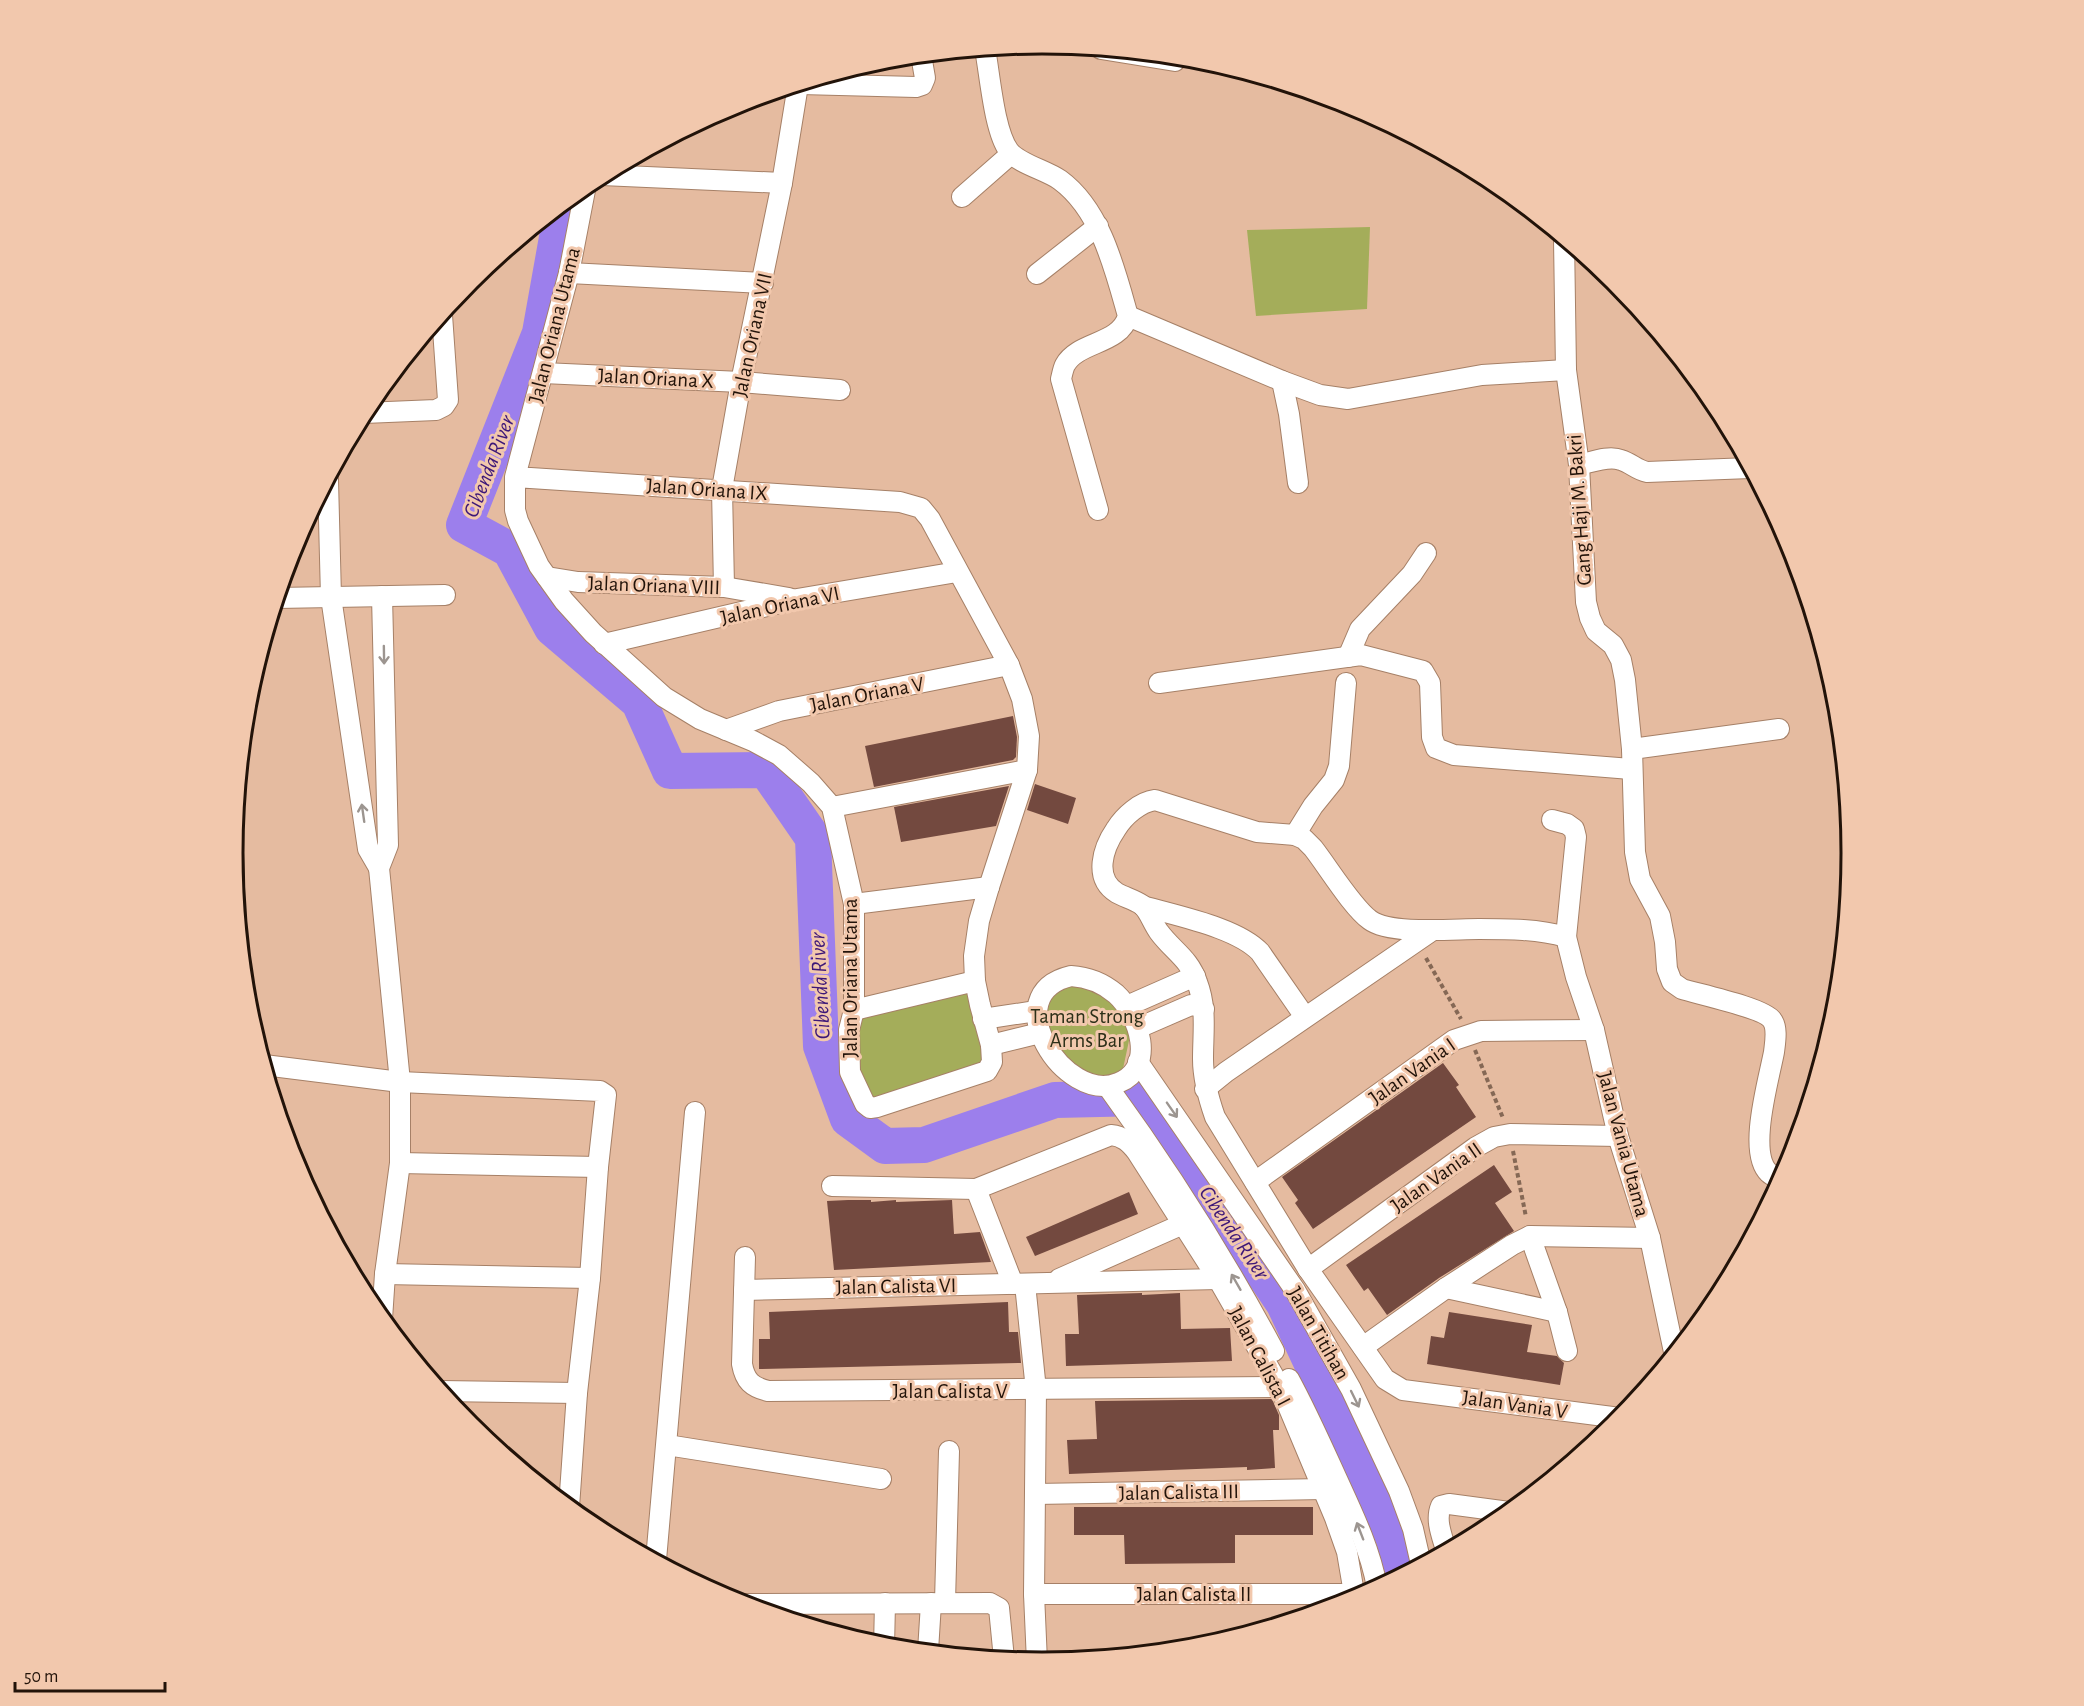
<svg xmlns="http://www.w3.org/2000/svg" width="2084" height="1706" font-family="'Alegreya Sans',sans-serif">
<rect width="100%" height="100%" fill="#e5bba0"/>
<!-- green -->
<g fill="#a4ad5a">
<polygon points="1370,227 1367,309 1256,316 1247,230"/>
<polygon points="1083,977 1134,1017 1120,1083 1088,1083 1040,1033 1049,984"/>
<polygon points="973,985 988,1060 871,1105 854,1071 857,1012"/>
</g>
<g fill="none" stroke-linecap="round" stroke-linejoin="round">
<!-- river -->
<polyline stroke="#9c7fec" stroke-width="36" points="563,204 540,333 464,525 510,550 552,628 639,702 670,771 766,770 813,838 821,1046 848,1119 885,1146 924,1145 1055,1100 1144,1098 1284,1304 1394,1539 1401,1574"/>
</g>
<!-- building -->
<g fill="#73493f">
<polygon points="1013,716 1017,737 1016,757 1013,760 874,787 865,746"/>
<polygon points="1035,784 1076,798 1068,824 1027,810"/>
<polygon points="1009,786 996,826 901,842 894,807"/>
<polygon points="1443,1063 1459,1085 1456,1087 1476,1117 1313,1229 1295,1203 1298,1200 1282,1177"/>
<polygon points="1494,1165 1512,1192 1495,1203 1514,1231 1439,1278 1387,1315 1368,1288 1364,1291 1346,1265"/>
<polygon points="1129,1192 1138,1214 1035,1256 1026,1237"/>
<polygon points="848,1200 871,1200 871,1202 896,1200 896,1202 952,1200 954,1234 980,1232 991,1262 834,1270 827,1201"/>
<polygon points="1142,1293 1142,1295 1180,1293 1181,1329 1230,1328 1232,1361 1066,1366 1065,1334 1079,1334 1077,1295"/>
<polygon points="1008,1302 1009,1332 1018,1332 1021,1363 759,1369 759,1339 770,1339 769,1312"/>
<polygon points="1449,1312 1532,1325 1527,1352 1557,1356 1564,1363 1560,1385 1427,1364 1431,1336 1444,1338"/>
<polygon points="1272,1399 1279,1415 1279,1430 1273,1430 1275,1468 1247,1470 1247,1467 1069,1474 1067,1440 1097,1439 1095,1401"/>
<polygon points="1074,1507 1313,1507 1313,1535 1235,1535 1235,1563 1125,1564 1124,1535 1074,1535"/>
</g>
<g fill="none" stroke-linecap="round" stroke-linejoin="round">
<!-- street casing -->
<g stroke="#a68067" stroke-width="22">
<g id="street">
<path d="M985,49C990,75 994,131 1009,151C1019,164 1046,170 1060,180C1101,210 1115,270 1128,316C1120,345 1078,341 1065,365C1063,369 1062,375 1061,379L1098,510"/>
<polyline points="1101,49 1175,61"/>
<polyline points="801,84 916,87 922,85 925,78 921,55"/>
<polyline points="602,175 782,183"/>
<polyline points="962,197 1011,154"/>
<path d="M1564,239L1566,370L1579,465L1586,602L1590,618L1596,631L1613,645L1621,660L1625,680L1632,749L1635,852L1640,879L1660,916L1665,942L1667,969L1672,982L1682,989C1698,994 1764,1008 1772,1020C1778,1028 1775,1043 1774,1052C1769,1079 1747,1153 1769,1173C1772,1176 1777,1178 1781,1180"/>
<polyline points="569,273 763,283"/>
<polyline points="1037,274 1098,226"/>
<polyline points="1128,316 1282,381 1320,395 1348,399 1482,375 1566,370"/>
<polyline points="543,373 741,382 840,390"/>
<polyline points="1282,381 1289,414 1298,483"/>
<polyline points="364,413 436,410 444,406 448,400 442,315"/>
<path d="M1579,465C1592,462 1609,455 1621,460C1631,463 1637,470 1647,472L1750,468"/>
<polyline points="515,477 900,502 921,508 930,519 1009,665 1022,699 1029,736 1027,770 989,887 979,921 974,956 975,981 980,1005 991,1045 992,1062 987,1071 877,1107 870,1108 865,1104 850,1072 849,1030 854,1010 854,904 832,807 811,783 779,755 753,741 700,719 664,697 593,633 564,601 539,566 518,521 515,510 515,477 569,273 586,185"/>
<polyline points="328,480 331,597 368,849 379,868"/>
<polyline points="547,577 578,582 724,587 789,598"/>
<polyline points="724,587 722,489 741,382 782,183 798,85"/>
<polyline points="277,598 445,595"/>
<polyline points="604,644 797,599 957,572"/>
<polyline points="1348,657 1360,629 1412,574 1426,553"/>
<polyline points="1159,683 1361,655 1423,671 1430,683 1432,737 1436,748 1454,755 1631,769"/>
<polyline points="726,730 779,711 1009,665"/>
<polyline points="1632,749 1779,729"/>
<polyline points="832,807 1027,770"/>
<polyline points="1552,820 1567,824 1574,829 1576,837 1566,937"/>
<polyline points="1295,835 1313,806 1334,780 1339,766 1346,683"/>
<polyline points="854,904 989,887"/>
<path d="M1143,906C1176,916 1236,927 1260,952L1305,1017"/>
<path d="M1071,976C1088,977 1103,983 1116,994C1139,1015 1157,1068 1118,1083C1065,1105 994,994 1071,976Z"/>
<polyline points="1127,1006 1195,976"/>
<polyline points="854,1010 975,981"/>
<polyline points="983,1019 1036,1011"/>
<polyline points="1138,1028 1191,1005 1198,1006 1204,1009"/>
<polyline points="991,1045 1040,1033"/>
<polyline points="1138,1062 1295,1290 1351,1389 1399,1491 1413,1529 1421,1564"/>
<polyline points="264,1065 400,1082 600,1091 606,1095 598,1167 590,1278 577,1393 569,1507"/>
<path d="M1108,1087C1169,1171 1225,1259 1274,1351"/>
<polyline points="1205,1089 1226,1072 1433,930"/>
<polyline points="400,1163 598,1167"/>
<polyline points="1255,1182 1454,1040 1481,1031 1594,1030"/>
<path d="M832,1186L976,1189L1111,1135C1123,1136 1130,1143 1137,1152L1218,1279L1280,1387L1335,1518L1347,1552L1355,1599"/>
<polyline points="976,1189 1013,1284"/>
<polyline points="1530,1236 1557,1312 1567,1351"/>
<path d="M745,1257L742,1364C745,1381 752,1387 768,1391L1280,1387"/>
<polyline points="1308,1269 1476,1147 1494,1137 1510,1134 1618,1136"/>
<polyline points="385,1274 590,1278"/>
<polyline points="1059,1279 1183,1224"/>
<polyline points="1025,1284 1036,1390 1034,1594 1037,1662"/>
<polyline points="1446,1288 1557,1312"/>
<polyline points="744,1290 1218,1279"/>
<polyline points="382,1319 385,1274 400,1163 400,1082 379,868 388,845 382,596"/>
<polyline points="1363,1347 1446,1288 1512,1245 1530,1236 1650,1238"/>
<path d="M1289,1379C1307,1412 1322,1446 1337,1479C1353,1514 1370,1549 1377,1587"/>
<polyline points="441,1391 577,1393"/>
<path d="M1620,1418L1403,1390L1385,1379L1308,1269L1215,1117C1208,1097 1203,1079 1203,1059C1203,1032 1207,1008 1197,982C1189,958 1173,951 1159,932C1153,924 1149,911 1142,905C1135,900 1124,897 1117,893C1093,878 1103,848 1116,829C1124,816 1140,802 1155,800L1257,832L1295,835L1304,839L1313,848C1328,867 1352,907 1370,920C1390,935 1453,929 1479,929C1509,929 1538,929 1566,937L1576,977L1594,1030L1618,1136L1650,1238L1674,1352"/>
<polyline points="667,1445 881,1479"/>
<polyline points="1035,1494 1323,1489"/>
<path d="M1446,1550C1442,1536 1435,1520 1441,1506L1449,1504L1509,1512"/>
<polyline points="656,1560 695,1112"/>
<polyline points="1034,1594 1354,1594"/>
<polyline points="945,1602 949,1451"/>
<polyline points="741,1604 990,1603 999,1608 1004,1659"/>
<polyline points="884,1647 885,1603"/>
<polyline points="928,1651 931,1603"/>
</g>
</g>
<!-- path -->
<g stroke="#856855" stroke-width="4" stroke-dasharray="4.5 3" stroke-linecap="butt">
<polyline points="1426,958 1461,1019"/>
<polyline points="1475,1050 1503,1118"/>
<polyline points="1513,1151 1526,1217"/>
</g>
<!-- street -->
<use href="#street" stroke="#fff" stroke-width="20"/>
</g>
<!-- one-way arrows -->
<defs><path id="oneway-shaft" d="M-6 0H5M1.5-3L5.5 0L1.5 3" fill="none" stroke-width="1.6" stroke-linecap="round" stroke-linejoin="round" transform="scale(1.5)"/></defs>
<g stroke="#9c9590">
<use href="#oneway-shaft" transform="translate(384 655) rotate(89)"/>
<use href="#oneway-shaft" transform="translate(363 813) rotate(-98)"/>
<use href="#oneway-shaft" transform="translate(1172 1110) rotate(55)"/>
<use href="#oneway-shaft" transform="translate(1236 1282) rotate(-120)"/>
<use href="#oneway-shaft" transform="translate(1355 1399) rotate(64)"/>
<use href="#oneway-shaft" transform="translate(1360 1531) rotate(-111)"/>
</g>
<g text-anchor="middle" stroke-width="6" stroke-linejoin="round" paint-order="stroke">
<!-- street labels -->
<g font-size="21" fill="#221309" stroke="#f2c8ad">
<text transform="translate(554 325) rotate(-76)" y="7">Jalan Oriana Utama</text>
<text transform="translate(752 335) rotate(-78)" y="7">Jalan Oriana VII</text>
<text transform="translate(656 378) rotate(3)" y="7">Jalan Oriana X</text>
<text transform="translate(707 489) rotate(4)" y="7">Jalan Oriana IX</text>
<text transform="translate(1579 510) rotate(-94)" y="7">Gang Haji M. Bakri</text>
<text transform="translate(654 585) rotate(2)" y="7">Jalan Oriana VIII</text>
<text transform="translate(780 605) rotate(-12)" y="7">Jalan Oriana VI</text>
<text transform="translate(867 694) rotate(-11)" y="7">Jalan Oriana V</text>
<text transform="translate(850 978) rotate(-90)" y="7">Jalan Oriana Utama</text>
<text transform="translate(1412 1071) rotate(-35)" y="7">Jalan Vania I</text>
<text transform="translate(1624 1144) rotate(75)" y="7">Jalan Vania Utama</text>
<text transform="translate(1436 1177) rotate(-35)" y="7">Jalan Vania II</text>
<text transform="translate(896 1286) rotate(-1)" y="7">Jalan Calista VI</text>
<text transform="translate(1319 1333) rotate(60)" y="7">Jalan Titihan</text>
<text transform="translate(1260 1356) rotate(62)" y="7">Jalan Calista I</text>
<text x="950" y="1398">Jalan Calista V</text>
<text transform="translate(1515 1404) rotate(8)" y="7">Jalan Vania V</text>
<text transform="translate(1179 1492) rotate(-1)" y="7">Jalan Calista III</text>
<text x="1194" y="1601">Jalan Calista II</text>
</g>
<!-- park labels -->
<g font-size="21" fill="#2d3019" stroke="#f2c8ad">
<text x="1087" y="1023">Taman Strong<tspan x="1087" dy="24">Arms Bar</tspan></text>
</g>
<!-- water labels -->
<g font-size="22" font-style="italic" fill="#3d1778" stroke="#f2c8ad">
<text transform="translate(488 466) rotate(-69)" y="8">Cibenda River</text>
<text transform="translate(819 986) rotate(-93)" y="8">Cibenda River</text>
<text transform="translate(1235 1232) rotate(56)" y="8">Cibenda River</text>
</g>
</g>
<!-- crop -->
<path d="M0 0H2084V1706H0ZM243 853a799 799 0 1 1 1598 0a799 799 0 1 1-1598 0Z" fill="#f2c8ad" fill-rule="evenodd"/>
<path fill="none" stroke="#221309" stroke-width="3" d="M243 853a799 799 0 1 1 1598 0a799 799 0 1 1-1598 0Z"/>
<!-- scale -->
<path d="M15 1682v9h150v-9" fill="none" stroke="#221309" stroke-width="3"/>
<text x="24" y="1682" font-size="18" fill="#221309" stroke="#f2c8ad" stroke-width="4.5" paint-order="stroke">50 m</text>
</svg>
